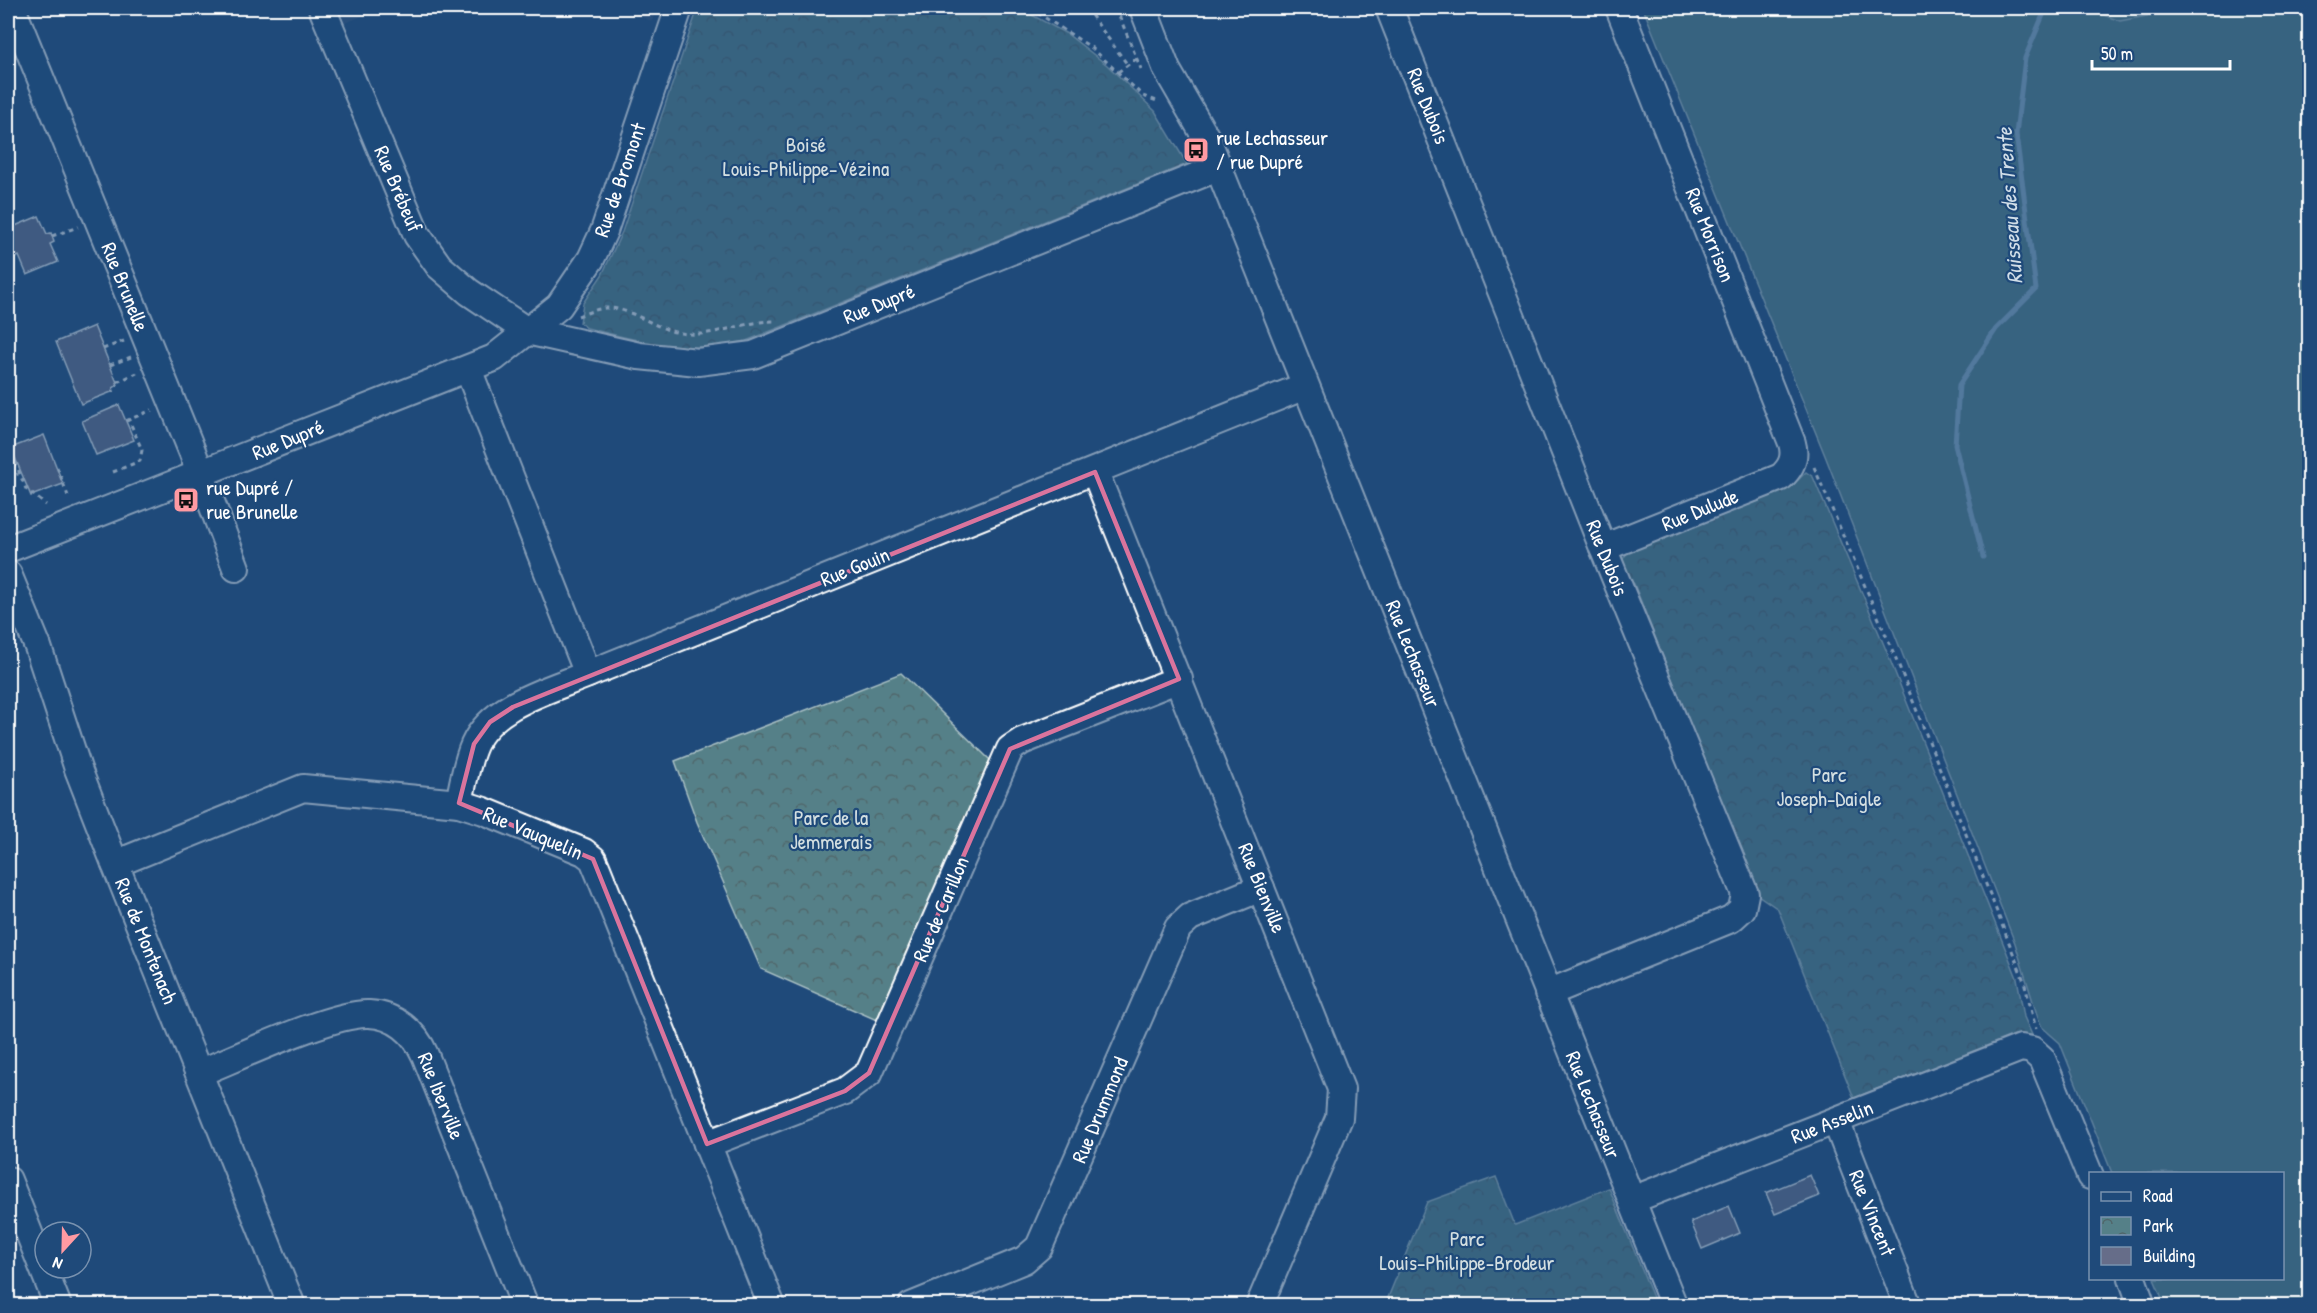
<svg xmlns="http://www.w3.org/2000/svg" width="2317" height="1313" font-family="'Patrick Hand',sans-serif">
<defs>
<pattern id="forest-firs" width="22" height="20" patternUnits="userSpaceOnUse" patternTransform="scale(1.5)"><rect width="22" height="20" fill="#558088"/><path d="M5 1l3.5 6h-7zM16 11l3.5 6h-7z" fill="#50666a"/></pattern>
<pattern id="park-crowns" width="20" height="18" patternUnits="userSpaceOnUse" patternTransform="scale(1.5)"><rect width="20" height="18" fill="#558088"/><path d="M2 6a3 3 0 1 1 6 0M12 15a3 3 0 1 1 6 0" fill="none" stroke="#50666a"/></pattern>
</defs>
<rect width="100%" height="100%" fill="#1f4a7a"/>
<filter id="ink" filterUnits="userSpaceOnUse"><feTurbulence type="fractalNoise" baseFrequency=".0167" numOctaves="2"/><feDisplacementMap in="SourceGraphic" scale="12" xChannelSelector="R" yChannelSelector="G"/><feConvolveMatrix kernelMatrix="1 2 1 2 8 2 1 2 1" color-interpolation-filters="sRGB"/></filter>
<g filter="url(#ink)">
<!-- built -->
<g fill="#34547e">
<polygon points="339,8 383,8 345,23"/>
<polygon points="615,8 657,8 652,21"/>
</g>
<!-- grass -->
<polygon fill="#558088" stroke="#aac0c4" stroke-width="1.5" points="1643,8 2309,8 2309,1305 2165,1305 2154,1279 2282,1278 2282,1174 2112,1173 2060,1043 2042,1027 2038,1018 2015,943 1826,458"/>
<!-- forest -->
<polygon fill="url(#forest-firs)" stroke="#aac0c4" stroke-width="1.5" points="2084,8 2189,8 2120,21"/>
<!-- park -->
<g fill="url(#park-crowns)" stroke="#aac0c4" stroke-width="1.5">
<path d="M698,8H1019L1067,34L1107,65L1155,111L1187,164L746,341C689,355 642,342 587,328L580,323L583,303L602,275L622,232Z"/>
<polygon points="1806,472 1813,477 1884,645 2017,978 2024,1017 2032,1035 2014,1035 1854,1098 1778,909 1758,895 1634,584 1624,574 1620,563 1627,553 1791,487"/>
<polygon points="901,673 990,760 879,1021 761,969 697,822 675,761"/>
<polygon points="1496,1177 1515,1225 1609,1188 1656,1305 1385,1305 1427,1202"/>
</g>
<g fill="none" stroke-linecap="round" stroke-linejoin="round">
<!-- stream -->
<polyline stroke="#90b1c8" stroke-width="5" points="1983,557 1955,445 1959,385 1996,329 2036,289 2016,134 2025,58 2046,8"/>
</g>
<!-- building -->
<g fill="#666d89" stroke="#fff" stroke-width="1.5">
<polygon points="39,216 47,234 51,233 54,242 50,244 58,262 27,275 19,256 15,258 11,249 15,248 8,229"/>
<polygon points="94,326 118,385 113,388 114,391 81,404 56,342"/>
<polygon points="119,405 134,440 96,455 82,421"/>
<polygon points="44,435 63,484 31,496 11,448"/>
<polygon points="1810,1175 1819,1196 1775,1214 1766,1193"/>
<polygon points="1729,1206 1740,1233 1702,1249 1691,1222"/>
</g>
<g fill="none" stroke-linecap="round" stroke-linejoin="round">
<!-- minor casing -->
<g stroke="#fff" stroke-width="30">
<g id="minor">
<polyline points="12,8 192,451 236,568"/>
<polyline points="322,8 417,235 439,266 469,292 527,331 639,356 698,362 753,355 1217,168"/>
<polyline points="1143,8 1167,70 1208,141 1674,1306"/>
<polyline points="1389,8 1603,548 1745,894 1742,909 1731,919 1548,993"/>
<polyline points="468,369 588,674"/>
<polyline points="1095,472 1341,1089 1339,1118 1259,1306"/>
<path d="M1603,548L1781,477C1792,467 1796,457 1792,443L1619,8"/>
<polyline points="8,549 494,358 559,306 591,259 604,231 679,8"/>
<polyline points="8,574 38,647 78,769 115,864 292,1306"/>
<path d="M459,803C463,784 466,763 474,745C492,704 550,690 588,674L1305,386"/>
<polyline points="115,864 303,788 459,803 484,811 584,852 593,859 598,871 772,1306"/>
<path d="M199,1073C237,1058 333,1012 369,1014C395,1015 415,1032 425,1055L525,1306"/>
<polyline points="1836,1121 1908,1306"/>
<polyline points="707,1144 845,1091 869,1073 1010,749 1022,741 1179,679"/>
<polyline points="8,1180 58,1306"/>
<polyline points="1632,1200 2021,1048 2032,1050 2042,1059 2090,1176"/>
<polyline points="2132,1278 2142,1306"/>
<polyline points="911,1306 1024,1260 1039,1247 1178,928 1190,917 1261,888"/>
</g>
</g>
<!-- path -->
<g stroke="#fff" stroke-width="3" stroke-dasharray="4.5 4.5" stroke-linecap="butt">
<polyline points="1030,8 1092,48 1143,96 1157,101"/>
<polyline points="1086,8 1127,64"/>
<polyline points="1116,8 1141,69"/>
<polyline points="1118,72 1136,59"/>
<polyline points="52,236 78,227"/>
<path d="M578,316C587,313 596,309 605,308C631,307 655,329 680,333C714,339 743,320 777,321"/>
<polyline points="103,349 124,341"/>
<polyline points="110,365 131,357"/>
<polyline points="117,382 137,373"/>
<polyline points="126,421 152,410"/>
<polyline points="8,445 26,489 46,505"/>
<polyline points="57,467 68,496"/>
<polyline points="1814,467 1897,661 1999,917 2024,981 2036,1029"/>
<polyline points="113,472 140,461 142,450 129,420"/>
<polyline points="8,478 18,474"/>
</g>
<!-- minor -->
<use href="#minor" stroke="#1f4a7a" stroke-width="26"/>
</g>
</g>
<!-- marked area -->
<path d="M0 0H2317V1313H0ZM1095,472L1179,679L1010,749L869,1073L845,1091L707,1144L593,859L459,803L474,744L490,722L513,707Z" fill="#1f4a7a" fill-opacity=".55" fill-rule="evenodd"/>
<path fill="none" stroke="#da749d" stroke-width="4.5" stroke-linejoin="round" d="M1095,472L1179,679L1010,749L869,1073L845,1091L707,1144L593,859L459,803L474,744L490,722L513,707Z"/>
<!-- icons -->
<defs>
<g id="bus-square" transform="scale(1.35)"><rect x="-9" y="-9" width="18" height="18" rx="4" fill="#ff9aa2" stroke="#1f4a7a"/><path d="M-5-6H5V4H4V6H2V4H-2V6H-4V4H-5ZM-3.5-4V0h7V-4ZM-3.5 1.2v1.5H-2V1.2ZM2 1.2v1.5H3.5V1.2Z" fill="#111"/></g>
</defs>
<g fill-rule="evenodd">
<use href="#bus-square" x="1196" y="150"/>
<use href="#bus-square" x="186" y="500"/>
</g>
<g text-anchor="middle" stroke-width="4.5" stroke-linejoin="round" paint-order="stroke">
<!-- street labels -->
<g font-size="21" fill="#fff" stroke="#1f4a7a">
<text transform="translate(1428 106) rotate(68)" y="7">Rue Dubois</text>
<text transform="translate(620 180) rotate(-71)" y="7">Rue de Bromont</text>
<text transform="translate(398 189) rotate(67)" y="7">Rue Brébeuf</text>
<text transform="translate(1710 235) rotate(68)" y="7">Rue Morrison</text>
<text transform="translate(125 287) rotate(68)" y="7">Rue Brunelle</text>
<text transform="translate(879 304) rotate(-22)" y="7">Rue Dupré</text>
<text transform="translate(288 440) rotate(-22)" y="7">Rue Dupré</text>
<text transform="translate(1700 510) rotate(-22)" y="7">Rue Dulude</text>
<text transform="translate(1607 558) rotate(68)" y="7">Rue Dubois</text>
<text transform="translate(855 567) rotate(-22)" y="7">Rue Gouin</text>
<text transform="translate(1413 654) rotate(68)" y="7">Rue Lechasseur</text>
<text transform="translate(533 833) rotate(23)" y="7">Rue Vauquelin</text>
<text transform="translate(1262 888) rotate(68)" y="7">Rue Bienville</text>
<text transform="translate(941 909) rotate(-67)" y="7">Rue de Carillon</text>
<text transform="translate(146 941) rotate(68)" y="7">Rue de Montenach</text>
<text transform="translate(441 1096) rotate(68)" y="7">Rue Iberville</text>
<text transform="translate(1593 1105) rotate(68)" y="7">Rue Lechasseur</text>
<text transform="translate(1100 1110) rotate(-67)" y="7">Rue Drummond</text>
<text transform="translate(1832 1122) rotate(-21)" y="7">Rue Asselin</text>
<text transform="translate(1872 1213) rotate(68)" y="7">Rue Vincent</text>
</g>
<!-- poi labels -->
<g font-size="21" fill="#fff" stroke="#1f4a7a" text-anchor="start">
<text x="1216" y="145">rue Lechasseur<tspan x="1216" dy="24">/ rue Dupré</tspan></text>
<text x="206" y="495">rue Dupré /<tspan x="206" dy="24">rue Brunelle</tspan></text>
</g>
<!-- park labels -->
<g font-size="21" fill="#d4dfe1" stroke="#1f4a7a">
<text x="806" y="152">Boisé<tspan x="806" dy="24">Louis-Philippe-Vézina</tspan></text>
<text x="1829" y="782">Parc<tspan x="1829" dy="24">Joseph-Daigle</tspan></text>
<text x="831" y="825">Parc de la<tspan x="831" dy="24">Jemmerais</tspan></text>
<text x="1467" y="1246">Parc<tspan x="1467" dy="24">Louis-Philippe-Brodeur</tspan></text>
</g>
<!-- water labels -->
<g font-size="22" font-style="italic" fill="#d1dee8" stroke="#1f4a7a">
<text transform="translate(2009 206) rotate(-94)" y="8">Ruisseau des Trente</text>
</g>
</g>
<!-- margin -->
<rect width="2317" height="1313" fill="none" stroke="#1f4a7a" stroke-width="30"/>
<rect x="15" y="15" width="2287" height="1283" fill="none" stroke="#fff" stroke-width="2" filter="url(#ink)"/>
<!-- legend -->
<rect x="2089" y="1172" width="195" height="108" fill="#1f4a7a" stroke="#7992af" stroke-width="1.5"/>
<rect x="2101" y="1192" width="30" height="9" fill="#1f4a7a" stroke="#7992af" stroke-width="1.5"/>
<text x="2143" y="1202" font-size="18" fill="#ffffff">Road</text>
<rect x="2101" y="1217" width="30" height="18" fill="url(#park-crowns)" stroke="#7992af" stroke-width="1.5"/>
<text x="2143" y="1232" font-size="18" fill="#ffffff">Park</text>
<rect x="2101" y="1247" width="30" height="18" fill="#666d89" stroke="#7992af" stroke-width="1.5"/>
<text x="2143" y="1262" font-size="18" fill="#ffffff">Building</text>
<!-- north arrow -->
<g transform="translate(63 1250) rotate(202)"><circle r="28" fill="#1f4a7a" stroke="#7992af" stroke-width="1.5"/>
<path d="M0-4.5L10 22L0 15L-10 22Z" fill="#ff9aa2"/>
<text y="-9" font-size="16" font-weight="bold" text-anchor="middle" fill="#ffffff">N</text>
</g>
<!-- scale -->
<path d="M2092 60v9h138v-9" fill="none" stroke="#ffffff" stroke-width="3"/>
<text x="2101" y="60" font-size="18" fill="#ffffff" stroke="#1f4a7a" stroke-width="4.5" paint-order="stroke">50 m</text>
</svg>
